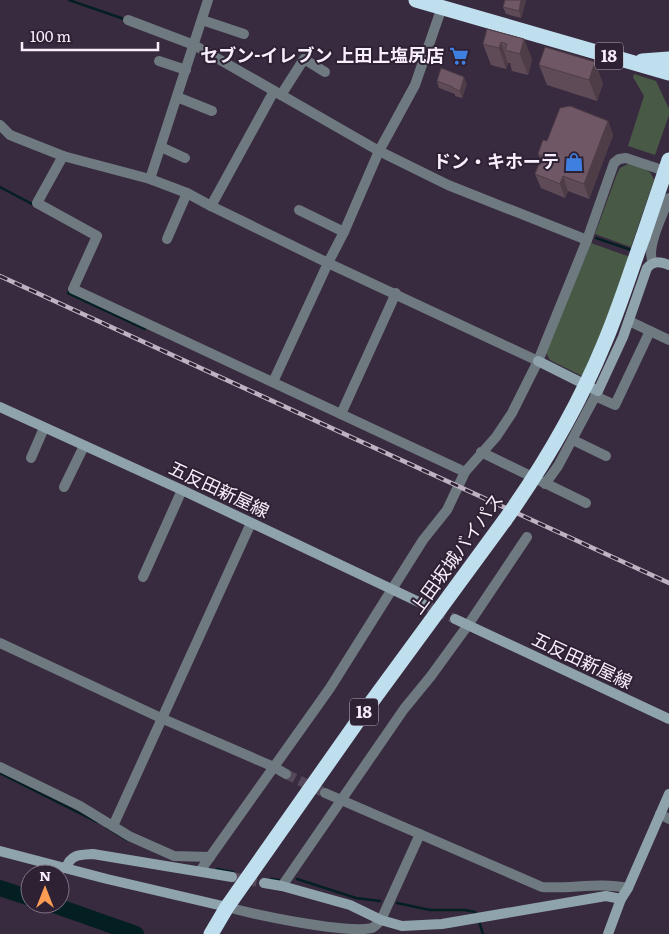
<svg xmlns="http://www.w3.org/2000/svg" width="669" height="934" font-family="Literata,'Noto Sans JP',serif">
<rect width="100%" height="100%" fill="#392b3f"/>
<!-- green -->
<g fill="#485a46">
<polygon points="634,74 656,81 669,109 669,115 655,155 628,146 644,96 633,77"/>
<path d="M628,164C639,167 651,168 654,180L631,247L595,234L617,174L620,168Z"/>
<polygon points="591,243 630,257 598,342 582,376 550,360 546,353"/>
</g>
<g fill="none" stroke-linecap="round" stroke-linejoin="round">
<!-- stream -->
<g stroke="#031f22" stroke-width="2.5">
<polyline points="69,0 124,19"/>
<polyline points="0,187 32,204"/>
<polyline points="596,238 631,250"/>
<polyline points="69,292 68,293 145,329"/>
<polyline points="0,773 97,822"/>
<polyline points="106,827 127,840"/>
<polyline points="217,869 233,872"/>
<polyline points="271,879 279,880"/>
<polyline points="297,879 356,898 380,901"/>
<polyline points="397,903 430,910 465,910 475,912 477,916"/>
<polyline points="479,921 483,934"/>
</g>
<!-- river -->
<g stroke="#031f22" stroke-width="16">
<polyline points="0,888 30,898"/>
<polyline points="51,904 136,934"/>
</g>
<!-- street-tunnel -->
<polyline stroke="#56485b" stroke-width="10" stroke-dasharray="10 5" stroke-linecap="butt" points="286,774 325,793"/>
<!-- secondary-tunnel -->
<g stroke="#56485b" stroke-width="10" stroke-dasharray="10 5" stroke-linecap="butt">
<polyline points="423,604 455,619"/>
<polyline points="232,877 264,883"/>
</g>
<!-- street -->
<g stroke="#6e7a80" stroke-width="10">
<polyline points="128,20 194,45 379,151 448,185 587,240"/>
<polyline points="202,20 244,34"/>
<polyline points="159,61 186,70"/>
<polyline points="281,95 304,59 325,72"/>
<polyline points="177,97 212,111"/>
<polyline points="0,125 10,135 63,156 150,179 187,193 211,206 328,263 538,361"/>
<polyline points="161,147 185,158"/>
<polyline points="63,156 37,203 97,236 73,289 465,472"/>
<polyline points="150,179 208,0"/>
<polyline points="211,206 274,91"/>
<polyline points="299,210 344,232"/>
<polyline points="167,239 187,193"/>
<path d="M653,262C645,249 664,212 669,198"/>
<polyline points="629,321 669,340"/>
<polyline points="273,382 328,263 344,232 379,151 415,85 442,7"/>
<polyline points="595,396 615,405 650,331"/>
<polyline points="341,414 396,293"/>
<polyline points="573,440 606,456"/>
<polyline points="481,452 586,503"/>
<polyline points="31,458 44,428"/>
<polyline points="545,484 558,466 598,391"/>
<polyline points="64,487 84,446"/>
<polyline points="143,577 182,490"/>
<polyline points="0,643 161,718 274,767 286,774"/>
<polyline points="0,767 80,806 129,836 174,856 210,857"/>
<path d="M325,793L542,887C571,889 599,882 628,888"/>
<polyline points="660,814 669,819"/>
<polyline points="113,826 251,523"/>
<polyline points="200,871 330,688 423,540 447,510 465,472 496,437 512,413 538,361 587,240 614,163 619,159 626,158 665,171"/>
<polyline points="282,886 404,709 431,676 468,625 527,537"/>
<path d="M227,907C257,915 346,934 372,928C376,926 378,923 381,920L420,834"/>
</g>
<!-- secondary -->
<g stroke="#8fa3ad" stroke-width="10">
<path d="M538,361L598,391L623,337L647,268C654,260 660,262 669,265"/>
<polyline points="0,407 182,490 423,604"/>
<polyline points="455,619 669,719"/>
<polyline points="0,851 107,879 227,907"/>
<path d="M66,868C71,854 79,855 93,854L232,877"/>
<polyline points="264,883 282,886 350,905 381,920 402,926 442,924 606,896 621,899"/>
<polyline points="608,934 621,899 628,888 669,794"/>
</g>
<!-- highway -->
<g stroke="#c0dfee" stroke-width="15">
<polyline points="416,0 669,73"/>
<polyline points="642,61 669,59"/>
<polyline points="643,237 669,160"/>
<polyline points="211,934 227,907 362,715 505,520"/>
</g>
<!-- rail casing -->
<g stroke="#beb3c2" stroke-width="4.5">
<polyline id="rail" points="0,276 669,583"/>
</g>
<!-- rail -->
<use href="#rail" stroke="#2f2134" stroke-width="2.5" stroke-dasharray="8" stroke-linecap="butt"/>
<!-- highway-bridge -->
<path stroke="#c0dfee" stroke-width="15" d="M505,520C544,465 578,407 604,344C619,309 630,273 643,237"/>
</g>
<!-- wall -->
<g fill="#5f4b57">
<polygon points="526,0 521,18 506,14 503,7"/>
<polygon points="524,39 532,60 528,75 512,71 510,63 508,63 506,69 491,65 483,44"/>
<polygon points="539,65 603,83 597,101 547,85"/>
<polygon points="437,81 467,84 462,98 455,96 455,94 439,88"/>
<polygon points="608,121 613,135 589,199 568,191 565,198 541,188 535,174 541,160 538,154 547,141"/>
</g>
<!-- shaded-wall -->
<g fill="#4e3d47">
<polygon points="521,0 526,0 521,18 519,11"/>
<polygon points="524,39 532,60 528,75 520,54"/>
<polygon points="501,42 508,63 506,69 499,48"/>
<polygon points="595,62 603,83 597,101 589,80"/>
<polygon points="464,77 467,84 462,98 460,91"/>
<polygon points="608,121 613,135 589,199 584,184"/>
<polygon points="563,176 568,191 565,198 560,184"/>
</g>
<!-- building -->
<g fill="#6f5765" stroke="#4e3d47">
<polygon points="505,0 521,0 519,11 503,7"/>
<polygon points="487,29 524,39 520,54 505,50 507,44 501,42 499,48 483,44"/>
<polygon points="545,47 595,62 589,80 539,65"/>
<polygon points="441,68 464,77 460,91 453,88 453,87 437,81"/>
<polygon points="570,106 608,121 584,184 563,176 560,184 535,174 542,156 538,154 543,140 547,141 560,108"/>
</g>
<!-- icons -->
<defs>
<g id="supermarket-bare" transform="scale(1.5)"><path d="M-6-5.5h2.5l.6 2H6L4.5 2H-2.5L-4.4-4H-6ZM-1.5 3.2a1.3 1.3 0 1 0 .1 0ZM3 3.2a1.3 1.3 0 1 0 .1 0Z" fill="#3f7fe0" stroke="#2f2134" stroke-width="2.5" paint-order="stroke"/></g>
<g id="shop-bare" transform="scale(1.5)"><path d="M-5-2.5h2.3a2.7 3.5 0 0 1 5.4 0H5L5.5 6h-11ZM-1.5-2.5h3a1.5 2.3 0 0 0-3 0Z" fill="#3f7fe0" stroke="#2f2134" stroke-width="2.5" paint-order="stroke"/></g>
</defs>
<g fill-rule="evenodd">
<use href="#supermarket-bare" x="459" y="56"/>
<use href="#shop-bare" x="574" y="162"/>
</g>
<g text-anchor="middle" stroke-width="4" stroke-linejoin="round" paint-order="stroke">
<!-- shield labels -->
<g fill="#2f2134" stroke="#bcb1c0" stroke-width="1">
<rect x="595" y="42.5" width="28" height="27" rx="4"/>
<rect x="350" y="698.5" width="28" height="27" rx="4"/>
</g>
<g font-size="16" font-weight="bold" fill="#f8effc">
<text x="609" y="62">18</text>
<text x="364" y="718">18</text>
</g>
<!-- poi labels -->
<g font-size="18" font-weight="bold" fill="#f8effc" stroke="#2f2134" text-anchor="end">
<text x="444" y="62">セブン-イレブン 上田上塩尻店</text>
<text x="559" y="168">ドン・キホーテ</text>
</g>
<!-- street labels -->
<g font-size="18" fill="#f8effc" stroke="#2f2134">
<text transform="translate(219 490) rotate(25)" y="6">五反田新屋線</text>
<text transform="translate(457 554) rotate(-54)" y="6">上田坂城バイパス</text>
<text transform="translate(582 661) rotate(25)" y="6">五反田新屋線</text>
</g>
</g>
<!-- north arrow -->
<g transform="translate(45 889)"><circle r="24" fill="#2f2134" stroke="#7f7384"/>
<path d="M0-4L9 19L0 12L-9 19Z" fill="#fc9d53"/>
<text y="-8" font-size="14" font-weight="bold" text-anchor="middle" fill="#f8effc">N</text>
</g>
<!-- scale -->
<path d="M22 42v8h136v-8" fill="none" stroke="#f8effc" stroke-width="2.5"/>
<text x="30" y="42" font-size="15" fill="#f8effc" stroke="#2f2134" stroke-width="4" paint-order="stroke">100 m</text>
</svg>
